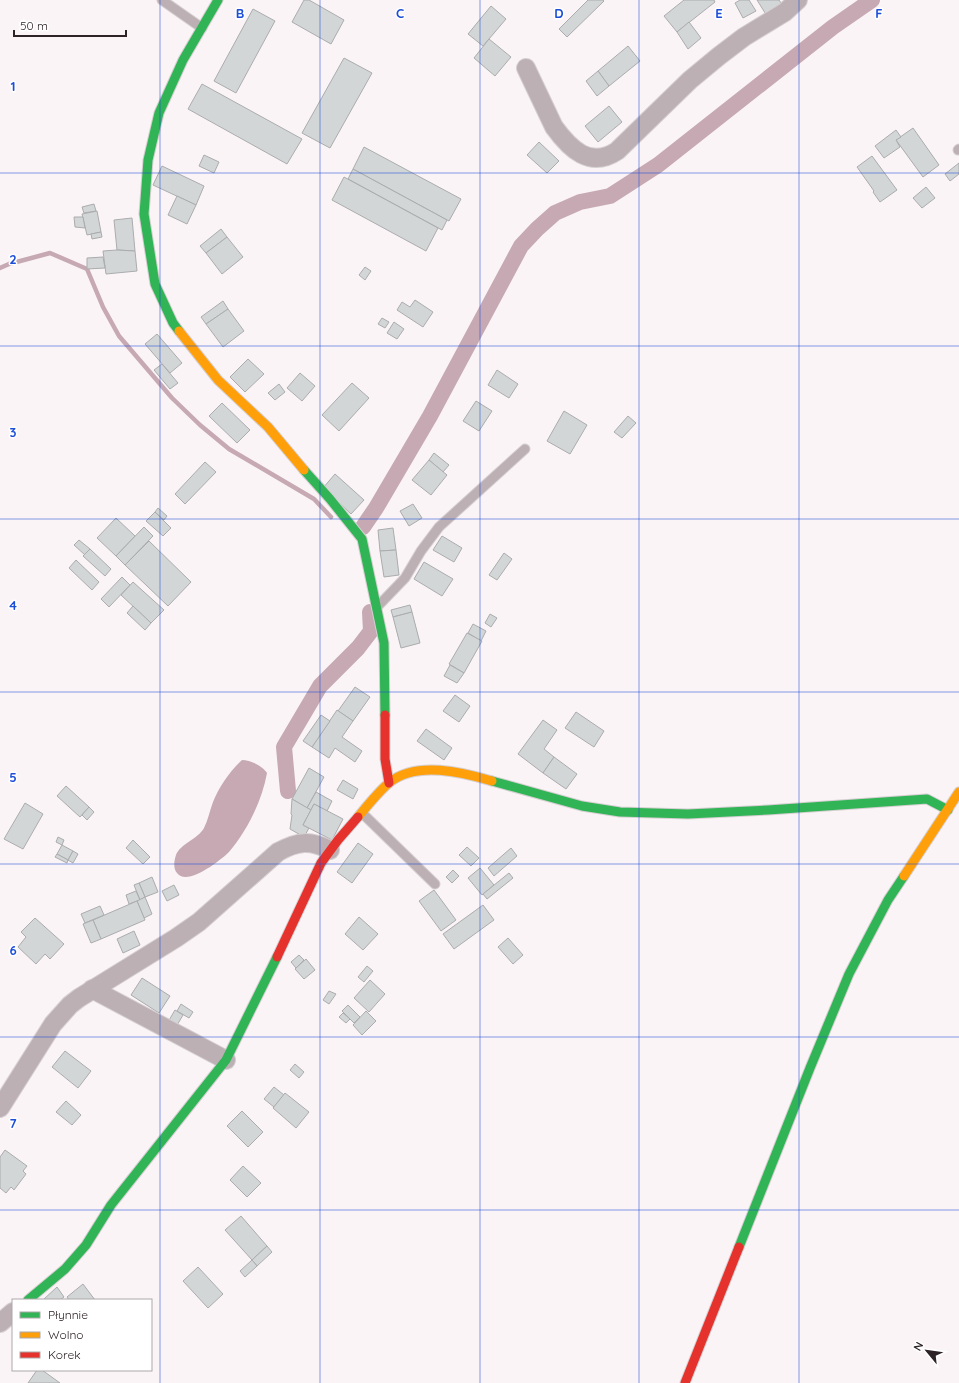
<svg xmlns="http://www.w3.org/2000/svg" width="959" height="1383" font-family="Quicksand,sans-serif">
<rect width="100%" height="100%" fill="#fbf4f6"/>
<!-- water -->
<path fill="#c6a9b3" d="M242,760C250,760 263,766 267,773C262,801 247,831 229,852C221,860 187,887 177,873C173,868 174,861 176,855C180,844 198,839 204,828C208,820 210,810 213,802C219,787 230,771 242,760Z"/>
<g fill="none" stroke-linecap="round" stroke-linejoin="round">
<!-- stream -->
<polyline stroke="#c6a9b3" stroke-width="4.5" points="0,268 9,264 50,253 87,269 103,307 119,336 172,398 200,425 229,449 314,499 331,517"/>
<!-- canal -->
<g stroke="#c6a9b3" stroke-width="16">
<polyline points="363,527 376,508 430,416 521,246 537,229 555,213 580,202 610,196 658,165 833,27 872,0"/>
<polyline points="288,791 284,747 320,686 358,648 371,631 370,612"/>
</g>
</g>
<!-- building -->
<g fill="#d3d6d7" stroke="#aaacad">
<polygon points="304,0 309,0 344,20 331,44 292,22"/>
<polygon points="588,0 603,0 604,1 567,37 559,29"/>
<polygon points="684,0 714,0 715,2 677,32 664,16"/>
<polygon points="740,0 749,0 756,11 743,18 735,3"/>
<polygon points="757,0 779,0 783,6 767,16"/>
<polygon points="491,6 506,19 483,46 468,34"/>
<polygon points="253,9 275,21 236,93 214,81"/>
<polygon points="689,22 701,38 688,49 677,32"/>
<polygon points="489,39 511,57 495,76 474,58"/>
<polygon points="628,46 640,61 609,86 598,71"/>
<polygon points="344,58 372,73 330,148 302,133"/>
<polygon points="598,71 609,86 597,96 586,81"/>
<polygon points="202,84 302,139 287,164 188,109"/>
<polygon points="609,106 622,122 598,142 585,126"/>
<polygon points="913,128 939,165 923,177 896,140"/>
<polygon points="896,130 901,137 896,140 900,147 884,158 875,146"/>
<polygon points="539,142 559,161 547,173 527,155"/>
<polygon points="364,147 461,199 449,221 353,169"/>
<polygon points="204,155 219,162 214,173 199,166"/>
<polygon points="872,156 897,190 880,202 873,192 874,191 857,167"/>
<polygon points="959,163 959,174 950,181 945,174"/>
<polygon points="162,166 204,186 196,205 153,185"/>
<polygon points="353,169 447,220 442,230 348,179"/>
<polygon points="344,177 438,228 426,251 332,200"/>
<polygon points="926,187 935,198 922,208 913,198"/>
<polygon points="177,196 196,205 187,224 168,215"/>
<polygon points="94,204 96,211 84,213 82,207"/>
<polygon points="97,211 101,232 87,235 82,214"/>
<polygon points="74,217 83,217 85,228 75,227"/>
<polygon points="132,218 135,251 117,250 114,220"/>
<polygon points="221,229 227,237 206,253 200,246"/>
<polygon points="101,232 102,237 92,239 91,234"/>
<polygon points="227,237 243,257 222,274 206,253"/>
<polygon points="117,250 135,251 137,271 106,274 103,251"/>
<polygon points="103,257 105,268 87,269 87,258"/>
<polygon points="365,267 371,271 365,280 359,275"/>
<polygon points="415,300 433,312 423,327 397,310 402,302 410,307"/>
<polygon points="223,301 228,309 206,324 201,317"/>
<polygon points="228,309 244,331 223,347 206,324"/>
<polygon points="382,318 389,322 385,328 378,324"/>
<polygon points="394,322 404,329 397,339 387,333"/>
<polygon points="157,334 182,363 170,373 145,344"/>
<polygon points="248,359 264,374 245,392 230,377"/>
<polygon points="162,364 178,383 170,389 154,370"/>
<polygon points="497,370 518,384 509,398 488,385"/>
<polygon points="300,373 315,386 302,401 287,388"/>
<polygon points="352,383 369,398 339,431 322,415"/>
<polygon points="279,384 285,392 275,400 268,393"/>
<polygon points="476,401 492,411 479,431 463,421"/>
<polygon points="222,403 250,430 237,443 209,416"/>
<polygon points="564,411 587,425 570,454 547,441"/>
<polygon points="628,416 636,423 622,438 614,432"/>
<polygon points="434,453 449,465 443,472 429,460"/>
<polygon points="429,460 447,475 431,495 412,480"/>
<polygon points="205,462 216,472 185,504 175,494"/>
<polygon points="335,474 364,500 351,514 323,488"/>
<polygon points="413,504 422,518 409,526 400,511"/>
<polygon points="158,508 167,516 164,520 155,512"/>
<polygon points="155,512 171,528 163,536 146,521"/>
<polygon points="116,518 135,536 116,556 97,538"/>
<polygon points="144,527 153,536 125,565 116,556"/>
<polygon points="393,528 396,550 380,551 378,530"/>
<polygon points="442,536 462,548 454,562 433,550"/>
<polygon points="79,540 90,549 85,555 74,545"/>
<polygon points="149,541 191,582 168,606 125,565"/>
<polygon points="90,549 111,569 105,576 83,556"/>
<polygon points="396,550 399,575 384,577 380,551"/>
<polygon points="504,553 512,559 497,580 489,575"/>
<polygon points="76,560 99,582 92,590 69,568"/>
<polygon points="424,562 453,579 442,596 414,579"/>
<polygon points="122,577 130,585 109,607 101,599"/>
<polygon points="133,582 164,610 151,623 121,595"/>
<polygon points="410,605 412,612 393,617 391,610"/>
<polygon points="133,606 151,623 145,630 127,613"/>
<polygon points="412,612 420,643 401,648 393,617"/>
<polygon points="490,614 497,618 491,627 485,623"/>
<polygon points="473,624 486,631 481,641 468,633"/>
<polygon points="467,633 482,641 464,673 449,664"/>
<polygon points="450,665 464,673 457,683 444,676"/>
<polygon points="355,687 370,697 353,721 338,711"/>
<polygon points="455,695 470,706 459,722 443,711"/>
<polygon points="337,710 353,721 342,737 362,751 355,762 335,748 329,758 312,747"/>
<polygon points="576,712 604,731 594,747 565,728"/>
<polygon points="321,715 330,721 312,747 303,741"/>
<polygon points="543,720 557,730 544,749 554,757 543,773 518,754"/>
<polygon points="426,729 452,748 444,760 417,741"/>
<polygon points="554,757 577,774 566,789 543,773"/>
<polygon points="309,768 324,777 307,808 292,799"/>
<polygon points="343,780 358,789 353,799 337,790"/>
<polygon points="66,786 89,807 80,817 57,796"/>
<polygon points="316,792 332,801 327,811 314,804 311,810 307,808"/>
<polygon points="292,799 311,810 303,825 309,828 304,837 290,829 292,815 291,814"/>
<polygon points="25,803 43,814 23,849 4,839"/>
<polygon points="314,804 343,819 332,840 303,825"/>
<polygon points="89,807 94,812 87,820 82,815"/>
<polygon points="58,837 64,840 62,845 56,842"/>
<polygon points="133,840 150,857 143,864 126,848"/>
<polygon points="358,843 373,854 352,883 337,872"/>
<polygon points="62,845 73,851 68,860 57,854"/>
<polygon points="467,847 479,858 471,866 459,855"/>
<polygon points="511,848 517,856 494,876 488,868"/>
<polygon points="73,851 78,854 73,863 68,860"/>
<polygon points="57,854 68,860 67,863 55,857"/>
<polygon points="480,868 494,885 482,895 468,878"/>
<polygon points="453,870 459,876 452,883 446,877"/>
<polygon points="509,873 513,878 487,899 483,894"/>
<polygon points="152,877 158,892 145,897 139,883"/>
<polygon points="139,883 145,897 140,900 134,885"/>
<polygon points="174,885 179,895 167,901 162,891"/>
<polygon points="434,890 456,920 441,931 419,901"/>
<polygon points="136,891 140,900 129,904 126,895"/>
<polygon points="145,897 152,914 144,918 137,901"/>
<polygon points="137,901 145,920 101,939 93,920"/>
<polygon points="483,905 494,920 454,949 443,934"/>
<polygon points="100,906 104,915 85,923 81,914"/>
<polygon points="359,917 378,934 363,950 345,934"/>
<polygon points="35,918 64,944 50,959 45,954 36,964 18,947 26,937 21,932"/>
<polygon points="93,920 101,939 91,943 83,924"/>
<polygon points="134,931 140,945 123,953 117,939"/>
<polygon points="508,938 523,955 513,964 498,947"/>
<polygon points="299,955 304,960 296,968 291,962"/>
<polygon points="306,959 315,970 304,979 295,969"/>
<polygon points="367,966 373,971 364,982 358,977"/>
<polygon points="142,978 170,996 159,1013 131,995"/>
<polygon points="370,980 385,994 369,1012 354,998"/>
<polygon points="329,991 336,994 329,1004 323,1000"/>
<polygon points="181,1004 193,1012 189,1018 177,1011"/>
<polygon points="348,1005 360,1017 354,1023 342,1011"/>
<polygon points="175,1010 183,1015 176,1027 168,1022"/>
<polygon points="366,1011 376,1021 362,1035 353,1025"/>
<polygon points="343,1013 350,1019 346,1023 339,1017"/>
<polygon points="65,1051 91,1071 78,1088 52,1067"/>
<polygon points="295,1064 304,1072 299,1078 290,1070"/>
<polygon points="274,1087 284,1095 274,1107 264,1099"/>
<polygon points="285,1093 309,1112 296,1128 273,1108"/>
<polygon points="66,1101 81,1115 72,1125 56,1112"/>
<polygon points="242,1111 263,1132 248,1147 227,1126"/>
<polygon points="5,1150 27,1166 23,1171 26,1174 14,1190 11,1187 6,1193 0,1188 0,1157"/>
<polygon points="243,1166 261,1183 247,1197 230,1180"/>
<polygon points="241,1216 267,1246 252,1260 225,1230"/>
<polygon points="267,1246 272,1252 257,1266 252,1260"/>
<polygon points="252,1260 257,1266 245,1277 240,1271"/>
<polygon points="198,1267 223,1294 208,1308 183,1281"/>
<polygon points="83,1284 95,1300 69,1300 67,1297"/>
<polygon points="57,1287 64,1297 60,1300 43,1300"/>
<polygon points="37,1370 42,1370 60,1383 28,1383"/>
</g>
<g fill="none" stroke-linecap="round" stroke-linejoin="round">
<!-- lane casing -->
<g stroke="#d5cfd1" stroke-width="11">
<g id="lane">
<polyline points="162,0 202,28"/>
<polyline points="958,150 959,149"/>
<polyline points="378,606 405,578 421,551 439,527 525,449"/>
<polyline points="362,813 435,884"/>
</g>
</g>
<!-- street casing -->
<g stroke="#d5cfd1" stroke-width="20">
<g id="street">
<path d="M526,68L554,127C570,149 590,169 617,151L690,80L719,56L744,37L785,12L798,0"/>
<polyline points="92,989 226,1060"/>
<path d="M0,1108L53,1024L70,1005L79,998L176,938L199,922L278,852C298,841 310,840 330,850"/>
<polyline points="0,1323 13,1312"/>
</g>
</g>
<!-- fast casing -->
<g stroke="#d5cfd1" stroke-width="11">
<g id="fast">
<polyline points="179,331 173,323 155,284 144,214 148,160 159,113 183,60 218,0"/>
<polyline points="304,470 330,499 362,539 384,643 385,715"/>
<polyline points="492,781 582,806 620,812 688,814 768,810 927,799 948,810"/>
<polyline points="739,1247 810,1068 849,974 888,900 904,876"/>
<polyline points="28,1300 65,1269 86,1245 111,1205 226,1060 277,957"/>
</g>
</g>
<!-- slow casing -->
<g stroke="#d5cfd1" stroke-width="11">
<g id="slow">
<polyline points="179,331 218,380 268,427 304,470"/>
<path d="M358,817C368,805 378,792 390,782C417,761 462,772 492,781"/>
<polyline points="904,876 959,792"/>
</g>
</g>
<!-- jam casing -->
<g stroke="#d5cfd1" stroke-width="11">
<g id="jam">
<polyline points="385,715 385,759 389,783"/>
<polyline points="277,957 321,863 338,840 358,817"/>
<polyline points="685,1383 739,1247"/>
</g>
</g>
<!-- lane -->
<use href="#lane" stroke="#bcb0b4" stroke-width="9"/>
<!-- street -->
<use href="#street" stroke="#bcb0b4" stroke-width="18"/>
<!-- fast -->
<use href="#fast" stroke="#30b455" stroke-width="9"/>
<!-- slow -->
<use href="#slow" stroke="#ff9f0a" stroke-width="9"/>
<!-- jam -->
<use href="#jam" stroke="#e5322d" stroke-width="9"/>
</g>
<!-- grid -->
<path fill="none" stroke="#1d4ed8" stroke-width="1" stroke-opacity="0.55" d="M160,0V1383M320,0V1383M480,0V1383M639,0V1383M799,0V1383M0,173H959M0,346H959M0,519H959M0,692H959M0,864H959M0,1037H959M0,1210H959"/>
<g font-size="13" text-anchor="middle" font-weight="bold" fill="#1d4ed8" stroke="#fff" stroke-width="3" stroke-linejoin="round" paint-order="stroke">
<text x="240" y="18">B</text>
<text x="400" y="18">C</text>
<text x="559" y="18">D</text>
<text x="719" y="18">E</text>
<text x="879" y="18">F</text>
<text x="13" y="91">1</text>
<text x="13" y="264">2</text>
<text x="13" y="437">3</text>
<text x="13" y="610">4</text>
<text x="13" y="782">5</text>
<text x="13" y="955">6</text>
<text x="13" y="1128">7</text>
</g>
<!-- legend -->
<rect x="12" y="1299" width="140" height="72" fill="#ffffff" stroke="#aba7a8"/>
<rect x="20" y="1312" width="20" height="6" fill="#30b455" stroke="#aba7a8"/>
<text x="48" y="1319" font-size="12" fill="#2d2225">Płynnie</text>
<rect x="20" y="1332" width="20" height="6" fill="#ff9f0a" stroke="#aba7a8"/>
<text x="48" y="1339" font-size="12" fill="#2d2225">Wolno</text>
<rect x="20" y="1352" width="20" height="6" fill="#e5322d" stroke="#aba7a8"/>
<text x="48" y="1359" font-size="12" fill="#2d2225">Korek</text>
<!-- north arrow -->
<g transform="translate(927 1351) rotate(299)" stroke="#ffffff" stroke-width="3" paint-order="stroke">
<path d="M0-3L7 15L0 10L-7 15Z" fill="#2d2225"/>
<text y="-6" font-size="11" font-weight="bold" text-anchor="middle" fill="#2d2225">N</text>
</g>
<!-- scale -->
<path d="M14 30v6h112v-6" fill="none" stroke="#2d2225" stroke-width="2"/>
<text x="20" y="30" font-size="12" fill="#2d2225" stroke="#ffffff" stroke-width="3" paint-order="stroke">50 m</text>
</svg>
